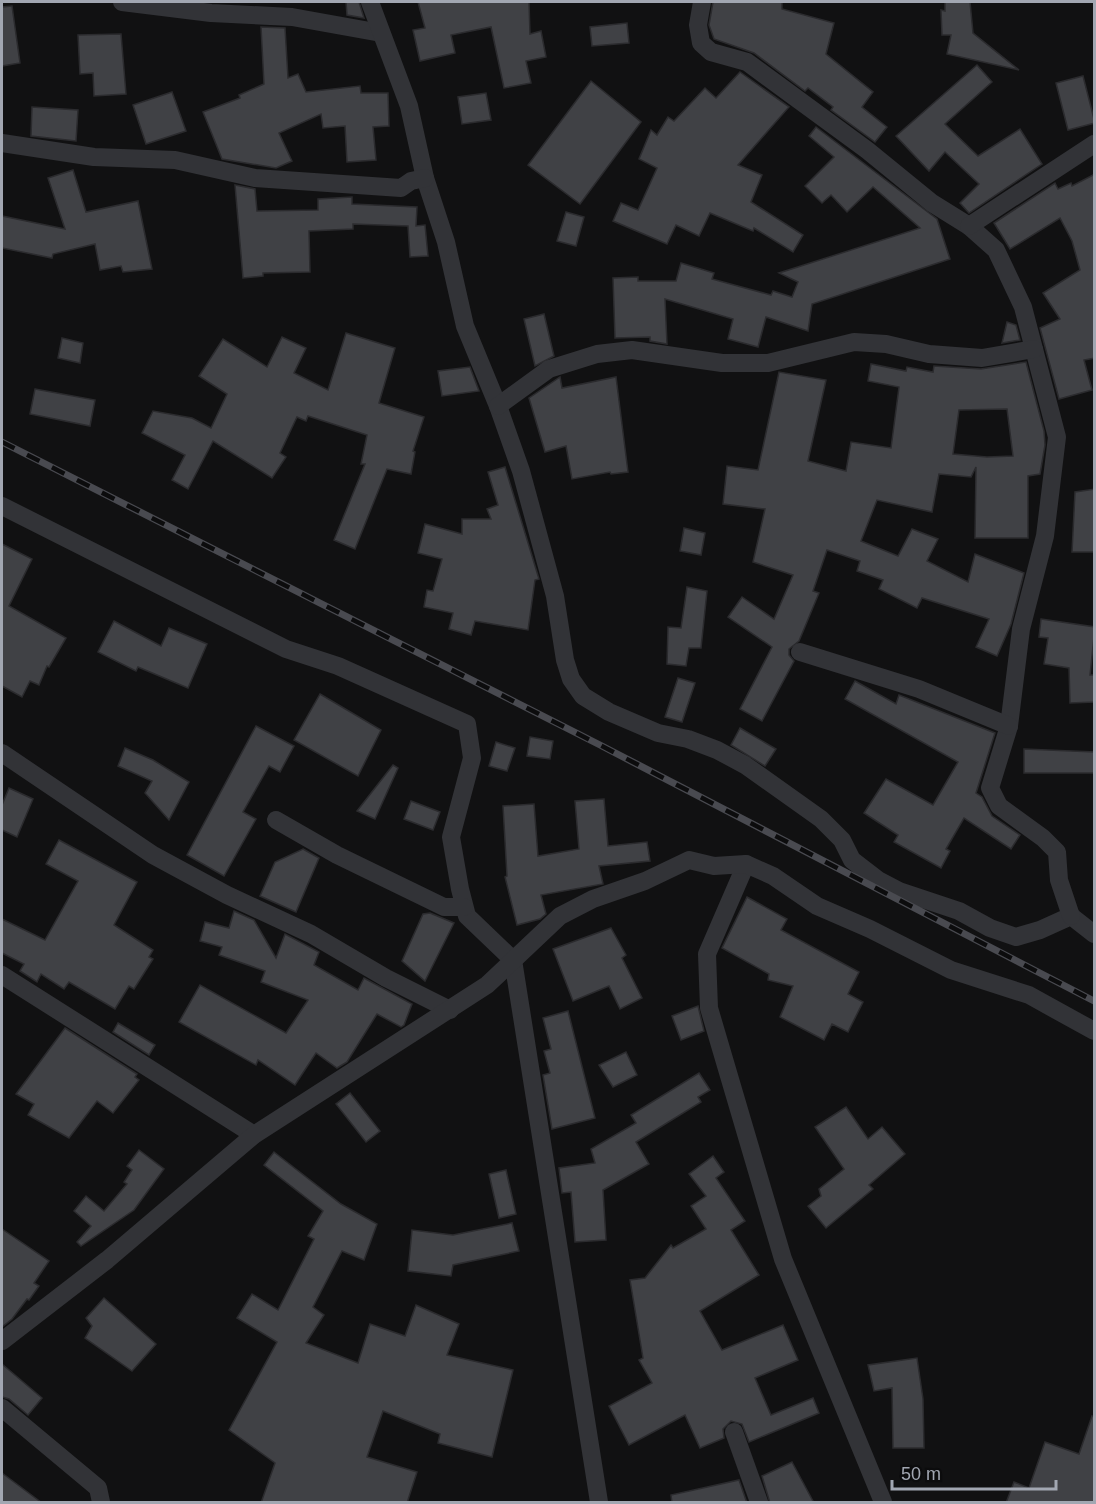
<svg xmlns="http://www.w3.org/2000/svg" width="1096" height="1504" font-family="Arial,sans-serif">
<rect width="100%" height="100%" fill="#111112"/>
<!-- building -->
<g fill="#404145" stroke="#2b2b2e" stroke-width="1.5" fill-rule="evenodd">
<polygon points="346,2 359,2 364,18 347,15"/>
<polygon points="418,2 529,2 530,34 541,31 546,57 526,61 531,83 504,88 491,27 451,35 455,53 420,61 413,30 425,28"/>
<polygon points="713,2 782,2 782,9 834,23 826,54 873,92 862,107 887,127 875,142 831,110 833,107 808,88 805,91 754,53 714,39 709,25"/>
<polygon points="945,2 970,2 973,33 1019,70 947,54 951,35 942,35 941,10 945,11"/>
<polygon points="12,6 20,63 2,66 2,7"/>
<polygon points="627,23 629,43 592,46 590,27"/>
<polygon points="261,27 285,28 288,78 298,74 306,92 360,86 361,93 388,93 389,126 373,127 376,160 347,162 345,126 323,128 321,114 279,133 292,161 276,168 222,159 203,112 240,98 239,95 264,84"/>
<polygon points="121,34 126,94 94,96 93,73 80,74 78,35"/>
<polygon points="977,65 992,82 945,124 978,156 1020,129 1042,164 969,213 960,203 979,184 945,152 929,171 896,136"/>
<polygon points="740,72 789,107 738,165 762,175 751,202 803,235 793,252 754,228 753,231 710,213 699,236 676,225 667,244 613,221 621,203 638,210 657,168 639,159 651,130 657,135 668,117 674,121 705,88 716,98"/>
<polygon points="1083,76 1095,123 1068,130 1056,83"/>
<polygon points="591,81 641,122 580,204 528,165"/>
<polygon points="172,92 186,131 146,144 133,105"/>
<polygon points="486,93 491,120 462,124 458,97"/>
<polygon points="32,107 78,110 76,141 31,136"/>
<polygon points="816,127 937,219 950,259 812,304 808,331 766,317 758,347 728,339 733,319 665,299 667,344 650,341 650,337 615,338 613,278 638,277 638,281 676,281 681,263 714,273 712,279 771,295 773,291 792,297 798,282 779,273 920,228 873,187 847,212 831,195 822,203 805,186 834,157 809,136"/>
<polygon points="73,170 86,212 138,201 152,269 123,272 121,266 100,270 95,244 53,254 52,258 2,248 2,216 65,229 48,178"/>
<polygon points="1095,174 1095,358 1084,360 1092,390 1059,399 1040,328 1060,319 1043,293 1080,270 1072,241 1060,218 1010,249 994,223 1055,183 1058,189 1071,183 1072,186"/>
<polygon points="235,185 255,189 257,211 318,210 318,199 352,197 352,204 417,207 416,226 425,225 428,256 410,257 408,226 353,224 353,229 309,231 310,272 263,273 263,276 243,278"/>
<polygon points="566,212 584,217 576,246 557,241"/>
<polygon points="544,314 554,356 535,366 524,319"/>
<polygon points="1007,322 1016,325 1020,340 1002,343"/>
<polygon points="346,333 395,348 379,403 424,417 413,451 415,452 411,474 387,469 355,549 334,540 365,464 361,464 367,435 308,416 306,421 297,417 280,453 286,457 272,478 213,441 188,489 172,480 185,455 142,433 153,411 192,418 211,428 227,394 199,376 223,339 267,367 282,337 306,348 294,373 328,390"/>
<polygon points="62,338 83,343 80,363 58,358"/>
<path d="M1026,362L1044,431L1045,445L1040,474L1028,476V538H975L976,467L971,477L939,474L932,512L877,500L861,541L898,556L912,529L938,539L927,561L968,582L975,554L1024,573L1011,624L997,656L976,647L989,619L922,598L917,608L879,589L883,580L857,571L860,561L827,550L813,591L819,593L799,641L789,649V655L794,661L762,721L740,709L772,647L728,617L742,597L774,619L793,575L753,562L765,509L723,504L727,466L758,470L779,372L826,380L808,461L846,471L851,442L891,448L899,387L868,381L871,364L906,371L907,367L933,372L934,366L981,369ZM1007,409L1013,456L987,457L953,454L959,410Z"/>
<polygon points="470,367 479,391 442,396 438,371"/>
<polygon points="560,377 562,388 616,377 628,472 611,474 610,472 572,479 566,446 545,452 529,398"/>
<polygon points="35,389 95,400 90,426 30,414"/>
<polygon points="505,467 539,579 535,580 528,630 475,621 471,635 449,629 453,613 424,607 427,590 433,591 442,559 418,553 425,524 462,534 462,519 491,519 487,509 498,505 488,472"/>
<polygon points="1095,489 1095,552 1072,552 1075,492"/>
<polygon points="684,528 705,533 701,555 680,551"/>
<polygon points="2,544 32,559 9,606 66,638 49,667 47,666 39,685 30,681 22,697 2,686"/>
<polygon points="687,587 707,591 701,648 689,648 686,666 667,664 668,627 681,628"/>
<polygon points="1041,619 1095,627 1090,675 1095,675 1095,702 1070,703 1069,668 1044,664 1048,638 1039,637"/>
<polygon points="114,621 161,646 169,628 207,644 188,688 138,667 136,671 98,652"/>
<polygon points="678,678 695,683 682,722 665,717"/>
<polygon points="855,681 896,704 899,695 995,733 976,793 982,797 992,816 1020,835 1011,849 964,818 946,849 950,851 941,868 894,842 898,835 864,813 886,779 933,805 958,762 845,699"/>
<polygon points="320,694 381,730 358,776 294,740"/>
<polygon points="256,726 294,746 280,772 269,766 243,812 256,819 224,876 187,855"/>
<polygon points="740,728 776,749 765,766 731,745"/>
<polygon points="530,737 553,741 550,759 527,756"/>
<polygon points="496,742 515,748 507,771 489,766"/>
<polygon points="125,748 153,760 189,782 169,820 145,793 152,781 118,766"/>
<polygon points="1024,749 1095,752 1095,773 1024,773"/>
<polygon points="393,765 398,768 375,819 357,811"/>
<polygon points="9,788 33,799 17,837 2,830 2,805"/>
<polygon points="604,799 608,846 647,842 650,861 599,866 603,884 541,895 546,914 540,919 517,925 505,877 507,876 503,806 534,804 538,856 579,849 575,801"/>
<polygon points="411,801 440,812 433,830 404,819"/>
<polygon points="59,840 137,882 114,925 153,950 149,957 153,959 134,989 129,986 115,1009 69,982 64,989 41,974 37,982 20,971 24,964 2,953 2,919 45,940 78,881 46,864"/>
<polygon points="303,849 319,858 296,912 260,896 275,862"/>
<polygon points="747,897 787,919 781,930 859,972 848,994 863,1002 848,1032 832,1024 824,1040 780,1017 793,986 768,980 769,974 722,948"/>
<polygon points="234,911 254,920 276,958 285,934 319,952 314,965 358,990 364,978 412,1004 404,1025 401,1027 377,1014 347,1062 337,1068 316,1053 295,1085 258,1060 256,1065 179,1022 200,985 286,1033 308,1000 261,982 265,971 219,955 222,947 200,941 205,922 229,928"/>
<polygon points="430,913 454,923 425,981 402,961 423,914"/>
<polygon points="611,928 626,955 622,958 642,998 620,1009 609,986 573,1001 553,949"/>
<polygon points="698,1006 704,1031 681,1040 672,1016"/>
<polygon points="568,1011 595,1118 552,1129 543,1075 550,1073 544,1051 551,1049 543,1018"/>
<polygon points="118,1023 155,1045 149,1055 113,1032"/>
<polygon points="65,1028 137,1074 135,1077 139,1080 113,1113 97,1101 69,1138 28,1115 34,1104 16,1094"/>
<polygon points="626,1052 637,1075 613,1087 599,1065"/>
<polygon points="699,1073 710,1090 698,1097 701,1102 636,1142 649,1164 603,1190 606,1240 575,1242 571,1192 562,1193 559,1168 595,1163 591,1149 636,1123 631,1115"/>
<polygon points="350,1093 380,1131 366,1142 336,1104"/>
<polygon points="846,1107 868,1139 882,1127 905,1154 869,1185 873,1189 826,1228 808,1206 821,1196 819,1189 844,1169 815,1127"/>
<polygon points="139,1150 164,1169 134,1210 81,1246 77,1242 91,1226 74,1211 86,1196 104,1211 127,1184 124,1182 132,1170 127,1166"/>
<polygon points="274,1152 341,1204 377,1224 364,1260 342,1251 313,1307 324,1315 306,1343 358,1363 370,1324 405,1336 416,1305 459,1324 447,1355 513,1370 492,1457 438,1443 440,1434 383,1411 367,1457 417,1472 407,1503 261,1503 275,1463 229,1430 277,1342 237,1318 252,1294 278,1310 314,1239 308,1236 323,1211 264,1165"/>
<polygon points="713,1156 724,1172 716,1178 745,1221 731,1230 759,1275 700,1311 722,1350 783,1325 798,1360 755,1378 771,1415 813,1398 819,1413 749,1442 742,1424 731,1421 723,1429 724,1438 700,1448 685,1415 629,1445 609,1406 652,1383 639,1360 643,1358 630,1280 645,1278 671,1245 673,1248 706,1229 691,1206 706,1196 689,1174"/>
<polygon points="506,1170 516,1214 499,1218 489,1174"/>
<polygon points="512,1223 519,1251 453,1265 451,1276 408,1271 412,1230 453,1235"/>
<polygon points="2,1229 49,1261 34,1283 39,1286 29,1300 27,1299 12,1319 2,1327"/>
<polygon points="104,1298 156,1344 132,1371 85,1338 92,1326 86,1318"/>
<polygon points="917,1358 923,1399 924,1448 893,1448 892,1388 874,1391 868,1365"/>
<polygon points="2,1364 42,1398 28,1415 9,1399 2,1397"/>
<polygon points="1092,1416 1095,1417 1095,1503 1006,1503 1014,1482 1029,1488 1045,1442 1079,1454"/>
<polygon points="792,1462 814,1503 770,1503 762,1476"/>
<polygon points="2,1473 42,1503 2,1503"/>
<polygon points="739,1480 747,1503 672,1503 671,1495"/>
</g>
<g fill="none" stroke-linecap="round" stroke-linejoin="round">
<!-- street -->
<g stroke="#323337" stroke-width="18">
<polyline points="122,2 211,13 292,17 381,33"/>
<polyline points="370,2 409,106 425,178 446,242 465,326 498,406 521,471 555,596 565,660 571,679 583,696 609,712 658,733 688,739 717,750 745,765 821,819 842,840 852,860 878,880 899,891 959,911 990,928 1016,937 1040,930 1071,916 1094,934"/>
<polyline points="702,2 698,25 701,43 711,52 747,62 867,150 932,203 969,226 996,250 1023,307 1057,437 1045,536 1021,629 1009,726 990,788 999,806 1043,838 1057,852 1059,880 1071,916"/>
<polyline points="2,143 94,157 175,160 255,178 401,188 411,181 425,178"/>
<polyline points="969,226 1094,144"/>
<polyline points="498,406 549,369 597,354 632,350 722,363 768,363 854,342 886,344 929,354 982,358 1034,349"/>
<polyline points="2,506 286,649 338,666 467,724 472,758 451,837 460,889 467,916 513,960 599,1502"/>
<polyline points="800,652 919,689 1009,726"/>
<polyline points="2,753 153,855 227,895 311,934 386,978 450,1010"/>
<polyline points="276,820 337,855 444,907 464,907"/>
<polyline points="746,864 707,954 709,1008 783,1259 883,1502"/>
<polyline points="2,975 254,1135"/>
<polyline points="2,1341 107,1260 254,1135 487,985 560,916 593,899 645,881 689,860 714,866 746,864 773,876 817,906 870,929 951,970 1029,995 1094,1031"/>
<polyline points="2,1408 98,1488 101,1502"/>
<polyline points="734,1432 759,1502"/>
</g>
<!-- rail casing -->
<g stroke="#494a50" stroke-width="7">
<polyline id="rail" points="2,442 600,745 1094,1001"/>
</g>
<!-- rail -->
<use href="#rail" stroke="#0c0c0d" stroke-width="4.5" stroke-dasharray="14" stroke-linecap="butt"/>
</g>
<!-- border -->
<rect width="1096" height="1504" fill="none" stroke="#a2a7b2" stroke-width="6"/>
<!-- scale -->
<path d="M892 1480v9h164v-9" fill="none" stroke="#a2a7b2" stroke-width="3"/>
<text x="901" y="1480" font-size="18" fill="#a2a7b2" stroke="#0c0c0d" stroke-width="4.5" paint-order="stroke">50 m</text>
</svg>
